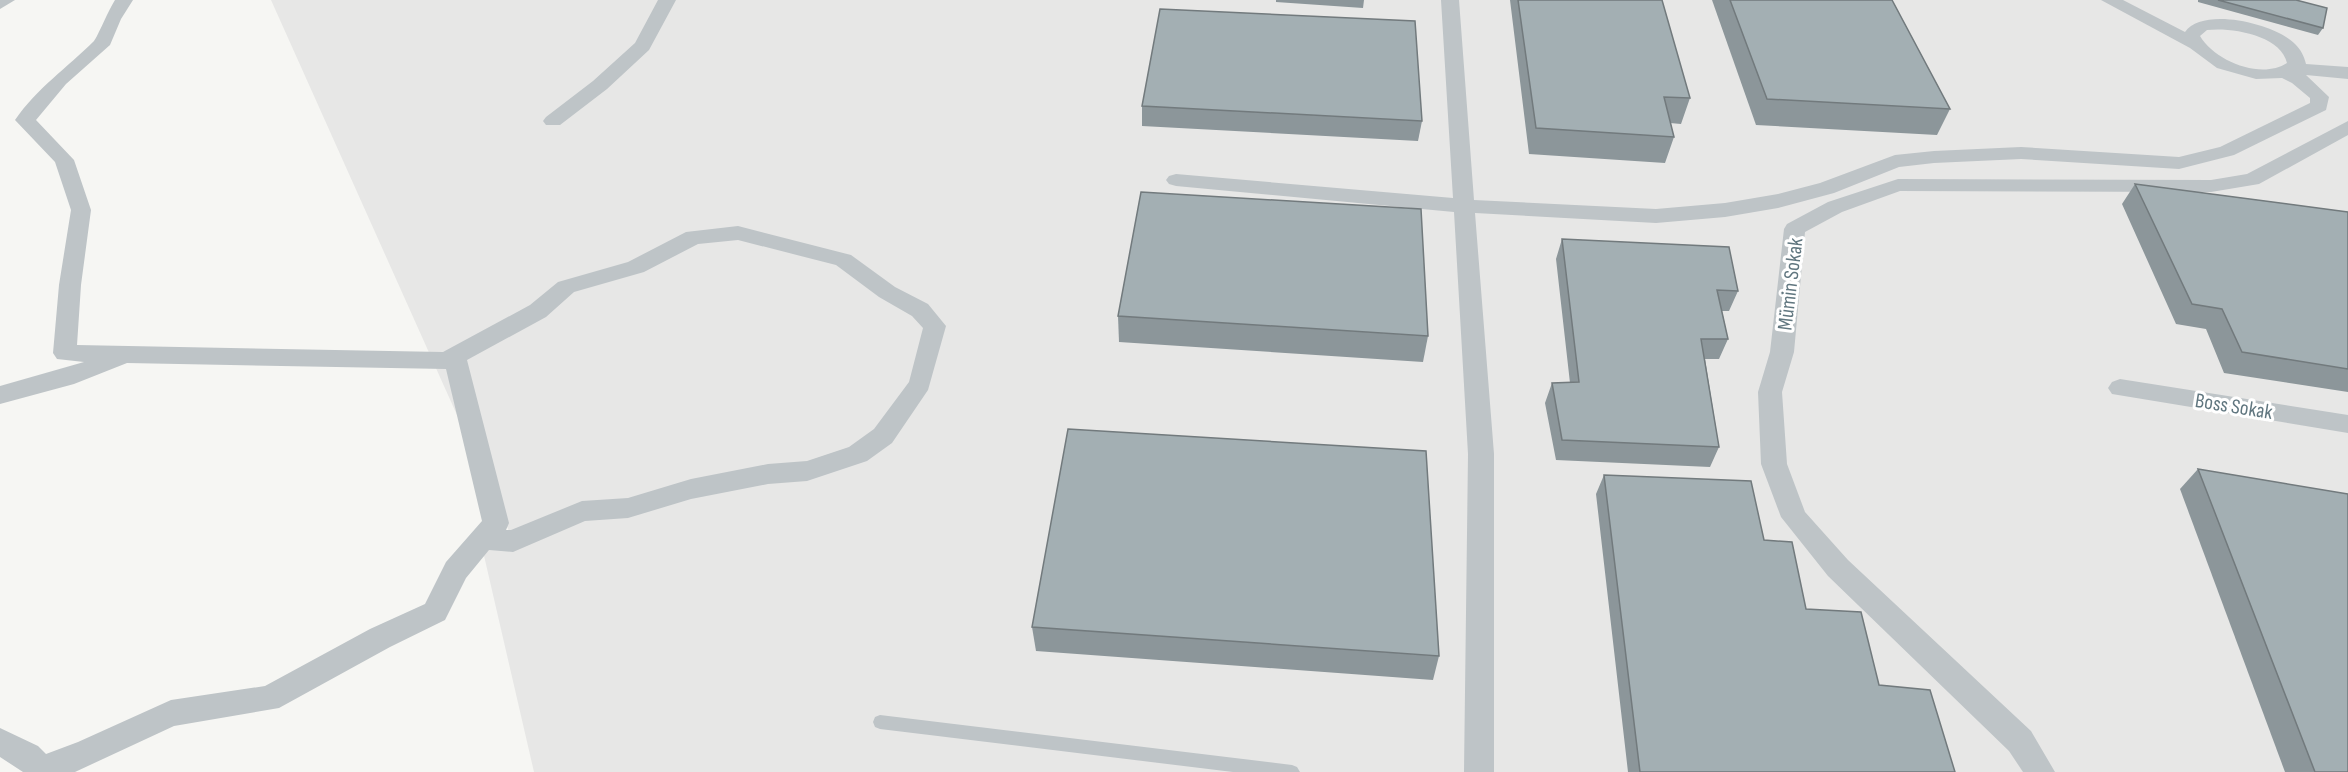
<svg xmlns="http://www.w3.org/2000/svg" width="2348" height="772" font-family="'Sofia Sans Condensed',sans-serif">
<rect width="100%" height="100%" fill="#f6f6f3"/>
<!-- built -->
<polygon fill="#e7e7e6" points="271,0 2348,0 2348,772 534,772 482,547 513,540"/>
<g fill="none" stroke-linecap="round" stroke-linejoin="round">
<!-- lane -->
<polygon fill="#bec4c7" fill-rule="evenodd" points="880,715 1292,765 1297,767 1300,772 1233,772 880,729 875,727 873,722 875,717"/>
<!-- street -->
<g fill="#bec4c7" fill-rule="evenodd">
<polygon points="0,0 15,0 0,9"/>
<path d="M115,0H133L121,19L110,45L66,84L36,120L74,160L91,210L81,285L77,345L443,352L530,305L558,282L628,262L686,232L738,226L851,255L895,287L928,304L946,326L928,390L892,443L867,461L807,481L768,484L691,499L628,518L585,521L513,552L489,550L466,578L445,620L390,647L279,708L174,726L75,772H23L0,757V728L38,746L46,754L78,742L171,700L265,686L370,629L425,604L446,562L482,521L446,369L127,363L74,384L0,404V386L84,362L57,359L53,353L59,285L71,210L55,162L15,120C37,88 67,68 94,41C98,36 109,9 115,0ZM738,240L836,265L879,297L912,316L923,328L909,382L874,429L849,447L807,461L768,464L691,479L628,498L582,501L511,530H506L509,523L467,360L546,317L574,292L644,272L698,244Z"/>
<polygon points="658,0 676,0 649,50 607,89 560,125 546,125 543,121 546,117 593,81 635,43"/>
<path d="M1441,0H1459L1474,200L1656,209L1725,203L1778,194L1820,183L1895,155L1934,151L2021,147L2179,157L2220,147L2310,103V98L2292,83L2282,78L2256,79L2217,68L2190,48L2101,0H2123L2185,32C2203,6 2276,24 2295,44C2301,50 2304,56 2306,64L2348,67V79L2306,75L2329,97L2326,110L2234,155L2179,169L2021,159L1934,163L1899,167L1834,193L1778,208L1725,217L1656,223L1475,213L1494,454V772H1464L1468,454L1454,212L1176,186L1169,184L1166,180L1169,176L1176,174L1453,198ZM2207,30C2231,27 2281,35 2287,63C2261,80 2215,61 2200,36Z"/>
<polygon points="2348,121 2348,135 2259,184 2211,192 1900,191 1842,212 1805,232 1794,352 1782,392 1787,464 1805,512 1848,560 2031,731 2055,772 2023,772 2009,751 1828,576 1781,517 1761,464 1758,392 1770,352 1784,229 1787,224 1828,202 1898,179 2211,180 2247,174"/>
<polygon points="2120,379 2348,415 2348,433 2112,394 2108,388 2112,382"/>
</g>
</g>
<!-- wall -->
<g fill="#8c969a">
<polygon points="1276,0 1364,0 1363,8 1276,2"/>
<polygon points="1510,0 1662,0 1690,98 1681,124 1670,123 1674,137 1665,163 1529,154"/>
<polygon points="1712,0 1892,0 1950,109 1937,135 1756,125"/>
<polygon points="2198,0 2296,0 2323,28 2318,35 2198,2"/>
<polygon points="1142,106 1422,121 1418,141 1142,126"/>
<polygon points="2135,184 2348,212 2348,392 2224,373 2206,329 2176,324 2122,204"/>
<polygon points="1562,239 1738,291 1729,311 1722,311 1728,339 1719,359 1705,359 1719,447 1710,467 1556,460 1545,403 1552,383 1570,383 1556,259"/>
<polygon points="1118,316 1428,336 1423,362 1119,342"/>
<polygon points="2198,469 2348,772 2285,772 2180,489"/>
<polygon points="1604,475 1764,540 1806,609 1879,685 1955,772 1628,772 1596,494"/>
<polygon points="1032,627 1439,656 1433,680 1036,651"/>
</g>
<!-- building -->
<g fill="#a3afb3" stroke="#727a7d" stroke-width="1.5">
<polygon points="1518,0 1662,0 1690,98 1664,97 1674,137 1536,128"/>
<polygon points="1730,0 1892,0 1950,109 1767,99"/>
<polygon points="2218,0 2296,0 2327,8 2323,28"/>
<polygon points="1160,9 1415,21 1422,121 1142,106"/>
<polygon points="2135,184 2348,212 2348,369 2242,352 2222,309 2192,304"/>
<polygon points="1141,192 1421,209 1428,336 1118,316"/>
<polygon points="1562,239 1729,247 1738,291 1717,290 1728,339 1701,339 1719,447 1562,440 1552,383 1579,382"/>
<polygon points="1068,429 1426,451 1439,656 1032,627"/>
<polygon points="2198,469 2348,494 2348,772 2315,772"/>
<polygon points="1604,475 1751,481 1764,540 1792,542 1806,609 1861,612 1879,685 1930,690 1955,772 1640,772"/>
</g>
<g text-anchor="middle" stroke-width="6" stroke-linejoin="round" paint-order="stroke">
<!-- street labels -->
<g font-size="21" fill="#60767f" stroke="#fff">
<text transform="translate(1790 284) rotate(-83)" y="7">Mümin Sokak</text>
<text transform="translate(2234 406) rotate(9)" y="7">Boss Sokak</text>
</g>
</g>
</svg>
